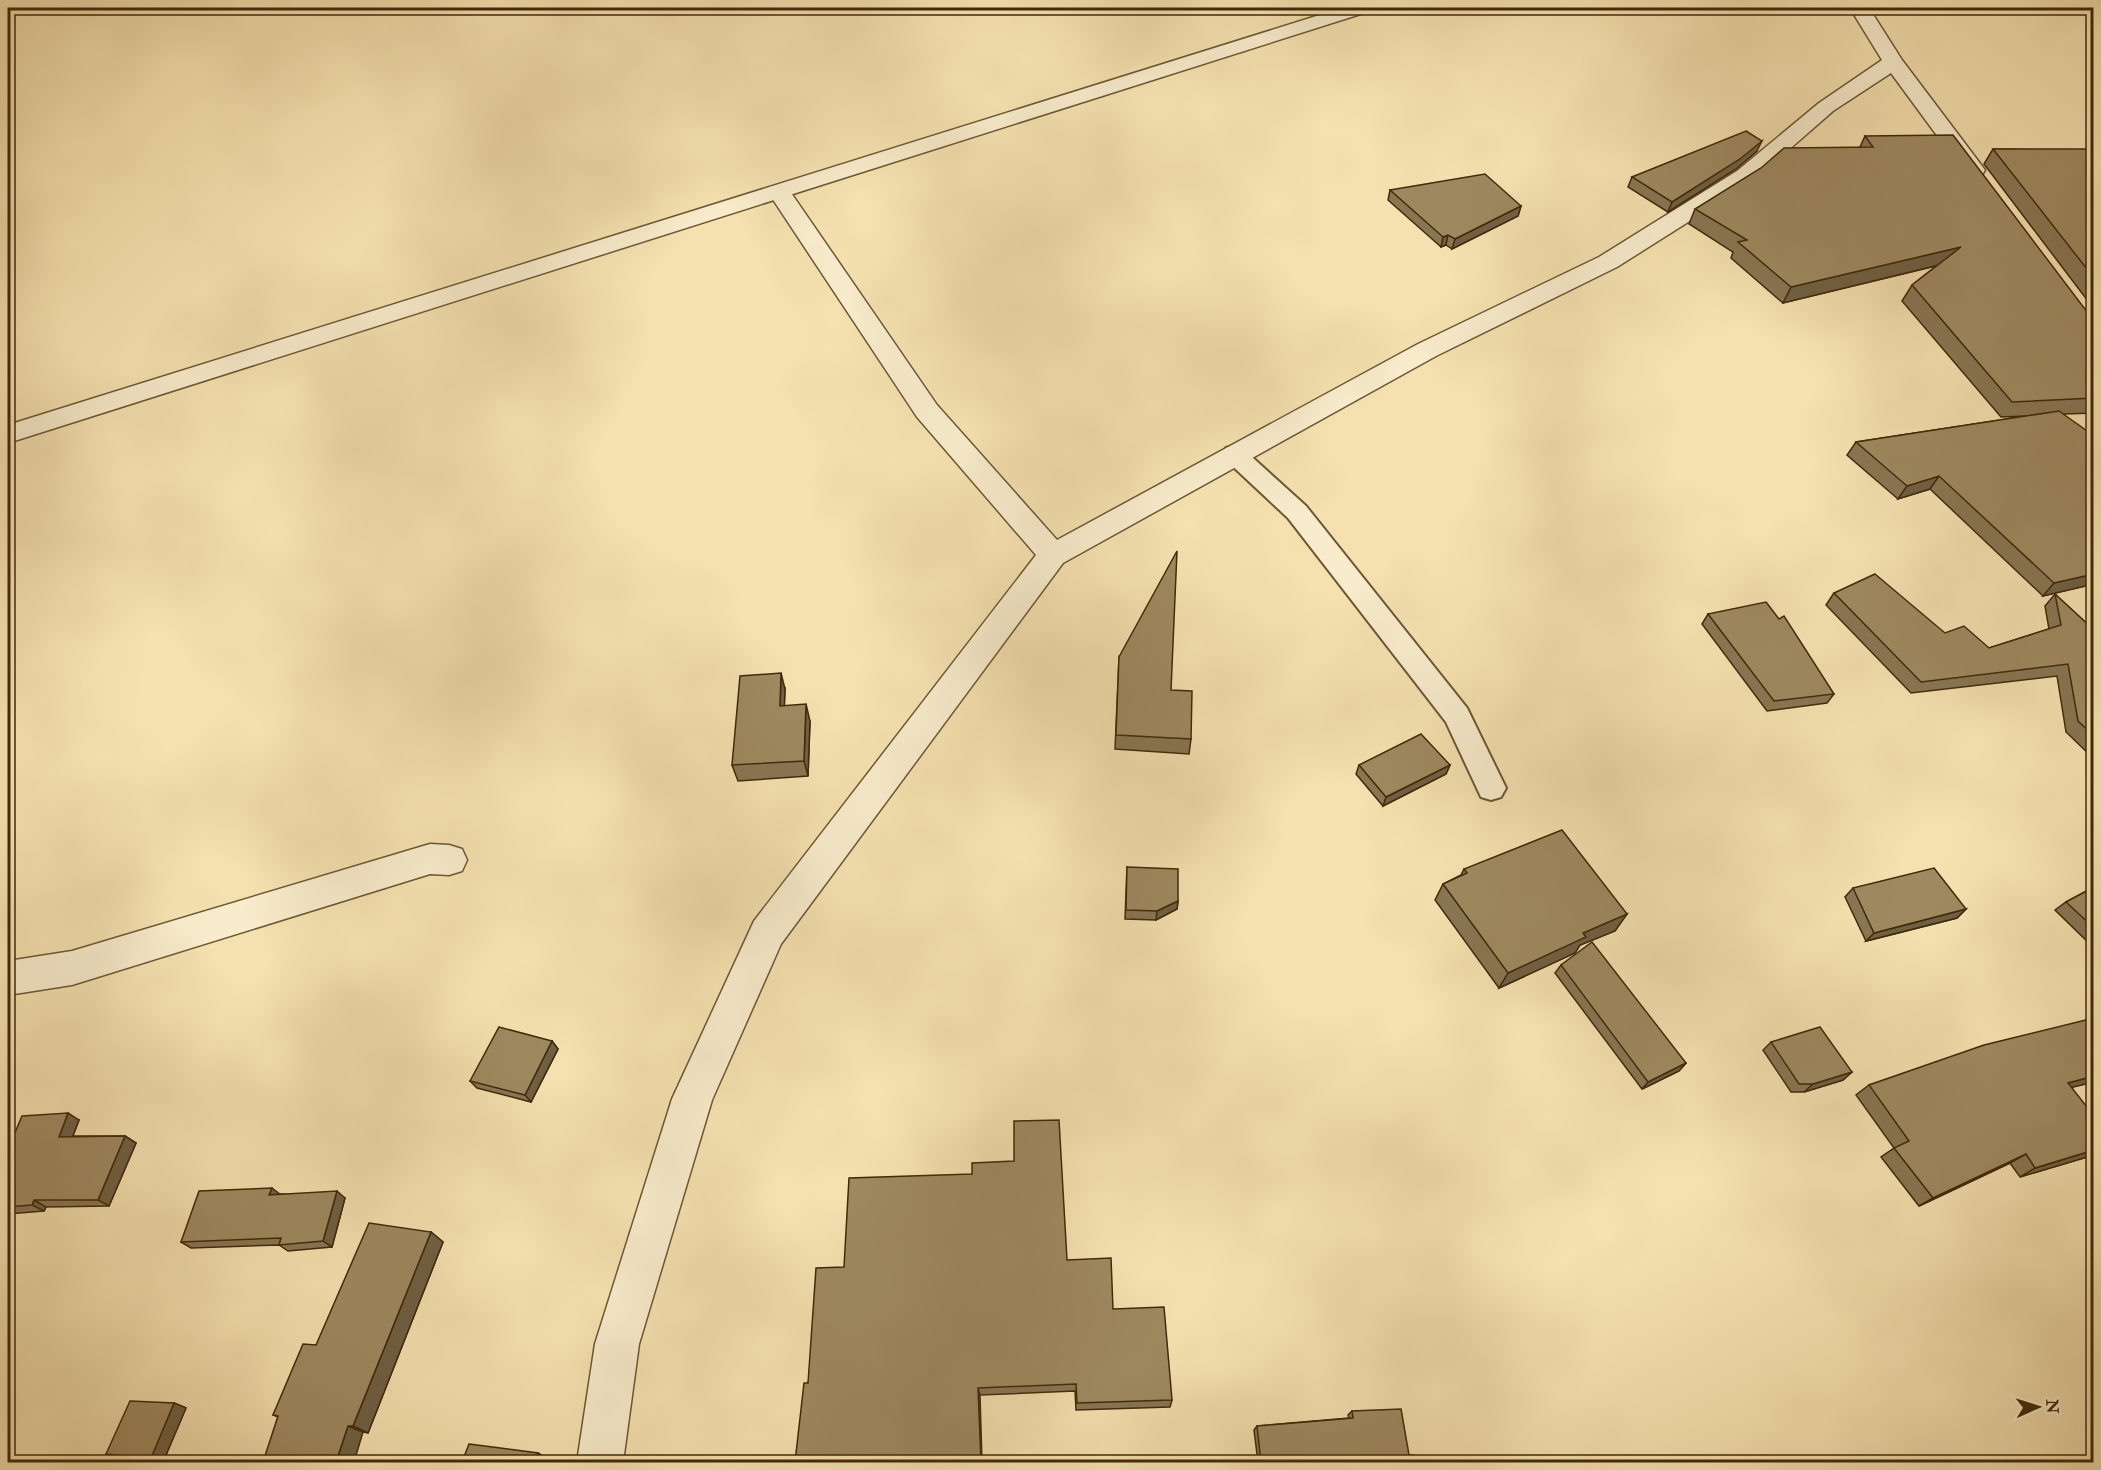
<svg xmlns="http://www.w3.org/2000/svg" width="2101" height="1470" font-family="'IM FELL Double Pica',serif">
<rect width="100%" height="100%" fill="#f5e1b0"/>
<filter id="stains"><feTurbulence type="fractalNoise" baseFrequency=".00333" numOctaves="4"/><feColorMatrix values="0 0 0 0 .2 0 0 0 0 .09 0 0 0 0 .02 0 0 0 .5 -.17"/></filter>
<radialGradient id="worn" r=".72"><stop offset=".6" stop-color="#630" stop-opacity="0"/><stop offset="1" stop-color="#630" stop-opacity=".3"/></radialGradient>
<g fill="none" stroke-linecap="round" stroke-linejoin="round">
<!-- service casing -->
<g stroke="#6d5734" stroke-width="4">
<polygon id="service" points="1234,446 1242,448 1306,506 1467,708 1506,788 1501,797 1491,800 1481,797 1446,722 1288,518 1226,460 1222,454 1226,448"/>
</g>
<!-- minor casing -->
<g stroke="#6d5734" stroke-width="3">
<g id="minor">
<polygon points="1850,8 1869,8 1902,60 1985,170 1982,175 1974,177 1966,175 1891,73 1833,111 1753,181 1617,267 1436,356 1063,563 781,944 712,1100 639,1344 623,1462 577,1462 595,1344 672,1099 754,921 1036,555 917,417 768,192 771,187 779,185 787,187 937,405 1057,540 1418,344 1599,257 1737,171 1819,103 1882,60"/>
<polygon points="430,844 449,845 462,849 467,860 462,871 449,875 430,874 72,985 8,995 8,961 72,951"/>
</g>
</g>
<!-- tertiary casing -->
<g stroke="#6d5734" stroke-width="3">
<polygon id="tertiary" points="1342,8 1370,8 1367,12 8,443 8,425"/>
</g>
<!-- service -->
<use href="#service" fill="#f8eccc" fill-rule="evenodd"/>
<!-- minor -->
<use href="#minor" fill="#f8eccc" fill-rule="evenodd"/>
<!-- tertiary -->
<use href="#tertiary" fill="#f8eccc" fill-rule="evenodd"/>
</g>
<!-- wall -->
<g fill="#887653" stroke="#40290a" stroke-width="1.5">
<polygon points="1865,136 2094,321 2094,413 2064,414 2094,584 2043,596 1930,489 1898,499 1847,455 1856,442 2026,416 2001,417 1902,301 1912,285 1936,266 1783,303 1731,258 1733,252 1689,224 1695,209 1860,147"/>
<polygon points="1993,149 2094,151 2094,309 1984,164"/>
<polygon points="1757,151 1736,169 1668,212 1628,187 1632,177"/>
<polygon points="1390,190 1521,206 1518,216 1452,249 1446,245 1441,247 1388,200"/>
<polygon points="1834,593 1945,633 1989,648 2049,629 2045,606 2055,594 2094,630 2094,759 2066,732 2057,676 1911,693 1826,605"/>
<polygon points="1708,614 1834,694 1827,703 1767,711 1702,624"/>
<polygon points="1119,657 1191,739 1189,754 1115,749"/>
<polygon points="785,689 784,706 810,721 808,776 738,781 732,765"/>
<polygon points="1359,765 1450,765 1446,774 1383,806 1356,774"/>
<polygon points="1127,867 1178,901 1177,909 1156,920 1125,919"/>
<polygon points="1464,869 1627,914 1615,931 1580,945 1575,953 1499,988 1435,900 1443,884 1461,875"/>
<polygon points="2094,887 2094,945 2092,946 2055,910 2066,902"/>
<polygon points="1853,888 1966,909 1957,918 1866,941 1845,897"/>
<polygon points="1561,965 1686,1063 1679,1071 1642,1089 1555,973"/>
<polygon points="2094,1018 2094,1082 2072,1087 2094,1155 2020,1177 2010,1163 1919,1206 1881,1157 1894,1148 1856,1095 1869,1085"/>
<polygon points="552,1041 558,1049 531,1102 477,1088 470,1081"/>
<polygon points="1771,1042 1852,1072 1843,1080 1804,1092 1791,1092 1763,1050"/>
<polygon points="79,1120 73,1136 125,1136 136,1143 109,1206 46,1207 44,1211 8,1214 8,1149"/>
<polygon points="972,1174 1067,1260 1113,1309 1172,1400 1170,1407 1076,1410 1075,1391 980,1395 808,1383 844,1267"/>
<polygon points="280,1194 345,1198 332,1247 288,1251 279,1245 191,1248 181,1242"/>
<polygon points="431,1232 443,1242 368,1433 278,1417 273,1415 316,1345"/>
<polygon points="174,1403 186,1408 163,1462 119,1458 106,1454"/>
<polygon points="1352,1411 1409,1455 1482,1462 1258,1462 1254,1430 1257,1426 1349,1418 1348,1415"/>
</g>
<!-- shaded-wall -->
<g fill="#6f6043" stroke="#40290a" stroke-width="1.5">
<polygon points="1762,141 1757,151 1736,169 1668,212 1672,202"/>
<polygon points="1521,206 1518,216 1452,249 1455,239"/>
<polygon points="1448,235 1446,245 1441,247 1443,237"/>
<polygon points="1961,247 1951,262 1783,303 1791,287"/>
<polygon points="1939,476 1930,489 1898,499 1907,486"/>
<polygon points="2094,574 2094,584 2043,596 2054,583"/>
<polygon points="781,673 785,689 784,722 780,706"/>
<polygon points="806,704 810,721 808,776 804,761"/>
<polygon points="1450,765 1446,774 1383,806 1386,797"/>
<polygon points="1178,901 1177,909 1156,920 1157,911"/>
<polygon points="1966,909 1957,918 1866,941 1874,933"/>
<polygon points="1627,914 1615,931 1580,945 1575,953 1499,988 1508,973 1583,933"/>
<polygon points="552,1041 558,1049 531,1102 525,1095"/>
<polygon points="1686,1063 1679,1071 1642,1089 1648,1082"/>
<polygon points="1852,1072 1843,1080 1804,1092 1813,1084"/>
<polygon points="2094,1076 2094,1082 2053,1092 2068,1083"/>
<polygon points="68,1113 79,1120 70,1143 59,1137"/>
<polygon points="125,1136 136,1143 109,1206 98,1200"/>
<polygon points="2094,1150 2094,1155 2020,1177 2035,1168"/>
<polygon points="2026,1154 2010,1163 1919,1206 1933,1198"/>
<polygon points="272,1188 281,1195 269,1195"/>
<polygon points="337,1191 345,1198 332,1247 323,1241"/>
<polygon points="34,1200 46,1207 44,1211 32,1205"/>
<polygon points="431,1232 443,1242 368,1433 353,1426"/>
<polygon points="978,1388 980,1395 982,1462 981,1462"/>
<polygon points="174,1403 186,1408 163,1462 151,1458"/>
<polygon points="348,1426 363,1432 354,1462 336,1462"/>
<polygon points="538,1453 545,1457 543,1462 535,1462"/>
</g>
<!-- building -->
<g fill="#9e8960" stroke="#40290a" stroke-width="1.5">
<polygon points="1746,131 1762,141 1740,159 1672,202 1632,177"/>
<polygon points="1953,135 2094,321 2094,356 2089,356 2094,361 2094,398 2012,402 1912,285 1961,247 1791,287 1738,242 1747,240 1695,209 1761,168 1784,148 1873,147 1865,136"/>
<polygon points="1993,149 2092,149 2094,151 2094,278"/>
<polygon points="1485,174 1521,206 1455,239 1448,235 1443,237 1390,190"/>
<polygon points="2059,411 2094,436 2094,574 2054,583 1939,476 1907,486 1856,442"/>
<polygon points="1177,551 1171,690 1192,691 1191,739 1116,735 1119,657"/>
<polygon points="1875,574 1945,633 1964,626 1989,648 2061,625 2055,594 2094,630 2094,736 2078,721 2068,664 1921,682 1834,593"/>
<polygon points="1766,602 1779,619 1784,616 1834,694 1774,701 1708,614"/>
<polygon points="781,673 780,706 806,704 804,761 732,765 740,676"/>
<polygon points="1421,734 1450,765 1386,797 1359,765"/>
<polygon points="1562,830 1627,914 1583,933 1586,937 1508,973 1443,884 1467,873 1464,869"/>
<polygon points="1127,867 1178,869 1178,901 1157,911 1126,910"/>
<polygon points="1934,868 1966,909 1874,933 1853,888"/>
<polygon points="2094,887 2094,928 2066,902"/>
<polygon points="1592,942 1686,1063 1648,1082 1561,965"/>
<polygon points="2094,1018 2094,1076 2068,1083 2094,1116 2094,1150 2035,1168 2026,1154 1933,1198 1894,1148 1909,1141 1869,1085 1984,1045"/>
<polygon points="499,1027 552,1041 525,1095 470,1081"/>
<polygon points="1820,1027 1852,1072 1813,1084 1799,1084 1771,1042"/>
<polygon points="68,1113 59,1137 125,1136 98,1200 34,1200 32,1205 8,1207 8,1149 22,1116"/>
<polygon points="1059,1120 1067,1260 1111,1258 1113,1309 1164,1307 1172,1400 1077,1403 1076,1384 978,1388 981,1462 795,1462 804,1383 808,1383 816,1268 844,1267 849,1178 972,1174 972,1163 1014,1161 1014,1121"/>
<polygon points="272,1188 269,1195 337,1191 323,1241 279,1245 281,1238 181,1242 199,1191"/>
<polygon points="369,1223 431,1232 353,1426 348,1426 336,1462 263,1462 278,1416 273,1415 303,1344 316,1345"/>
<polygon points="130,1401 174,1403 151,1458 106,1454"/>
<polygon points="1401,1409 1409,1455 1482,1461 1482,1462 1360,1462 1360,1459 1323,1462 1261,1462 1257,1426 1353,1418 1352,1411"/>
<polygon points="469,1444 538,1453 535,1462 462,1462"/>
</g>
<!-- margin -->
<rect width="2101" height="1470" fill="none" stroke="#f5e1b0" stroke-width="30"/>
<rect x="9" y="9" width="2083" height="1452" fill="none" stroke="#40290a" stroke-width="3"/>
<rect x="15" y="15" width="2071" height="1440" fill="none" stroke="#40290a" stroke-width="1.5"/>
<!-- north arrow -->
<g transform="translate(2038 1407) rotate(87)" stroke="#f8eccc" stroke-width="4.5" paint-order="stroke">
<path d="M0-4.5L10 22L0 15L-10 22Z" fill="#40290a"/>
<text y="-9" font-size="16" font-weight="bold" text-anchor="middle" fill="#40290a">N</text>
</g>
<rect width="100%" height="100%" filter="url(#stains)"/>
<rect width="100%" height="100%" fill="url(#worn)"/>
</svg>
